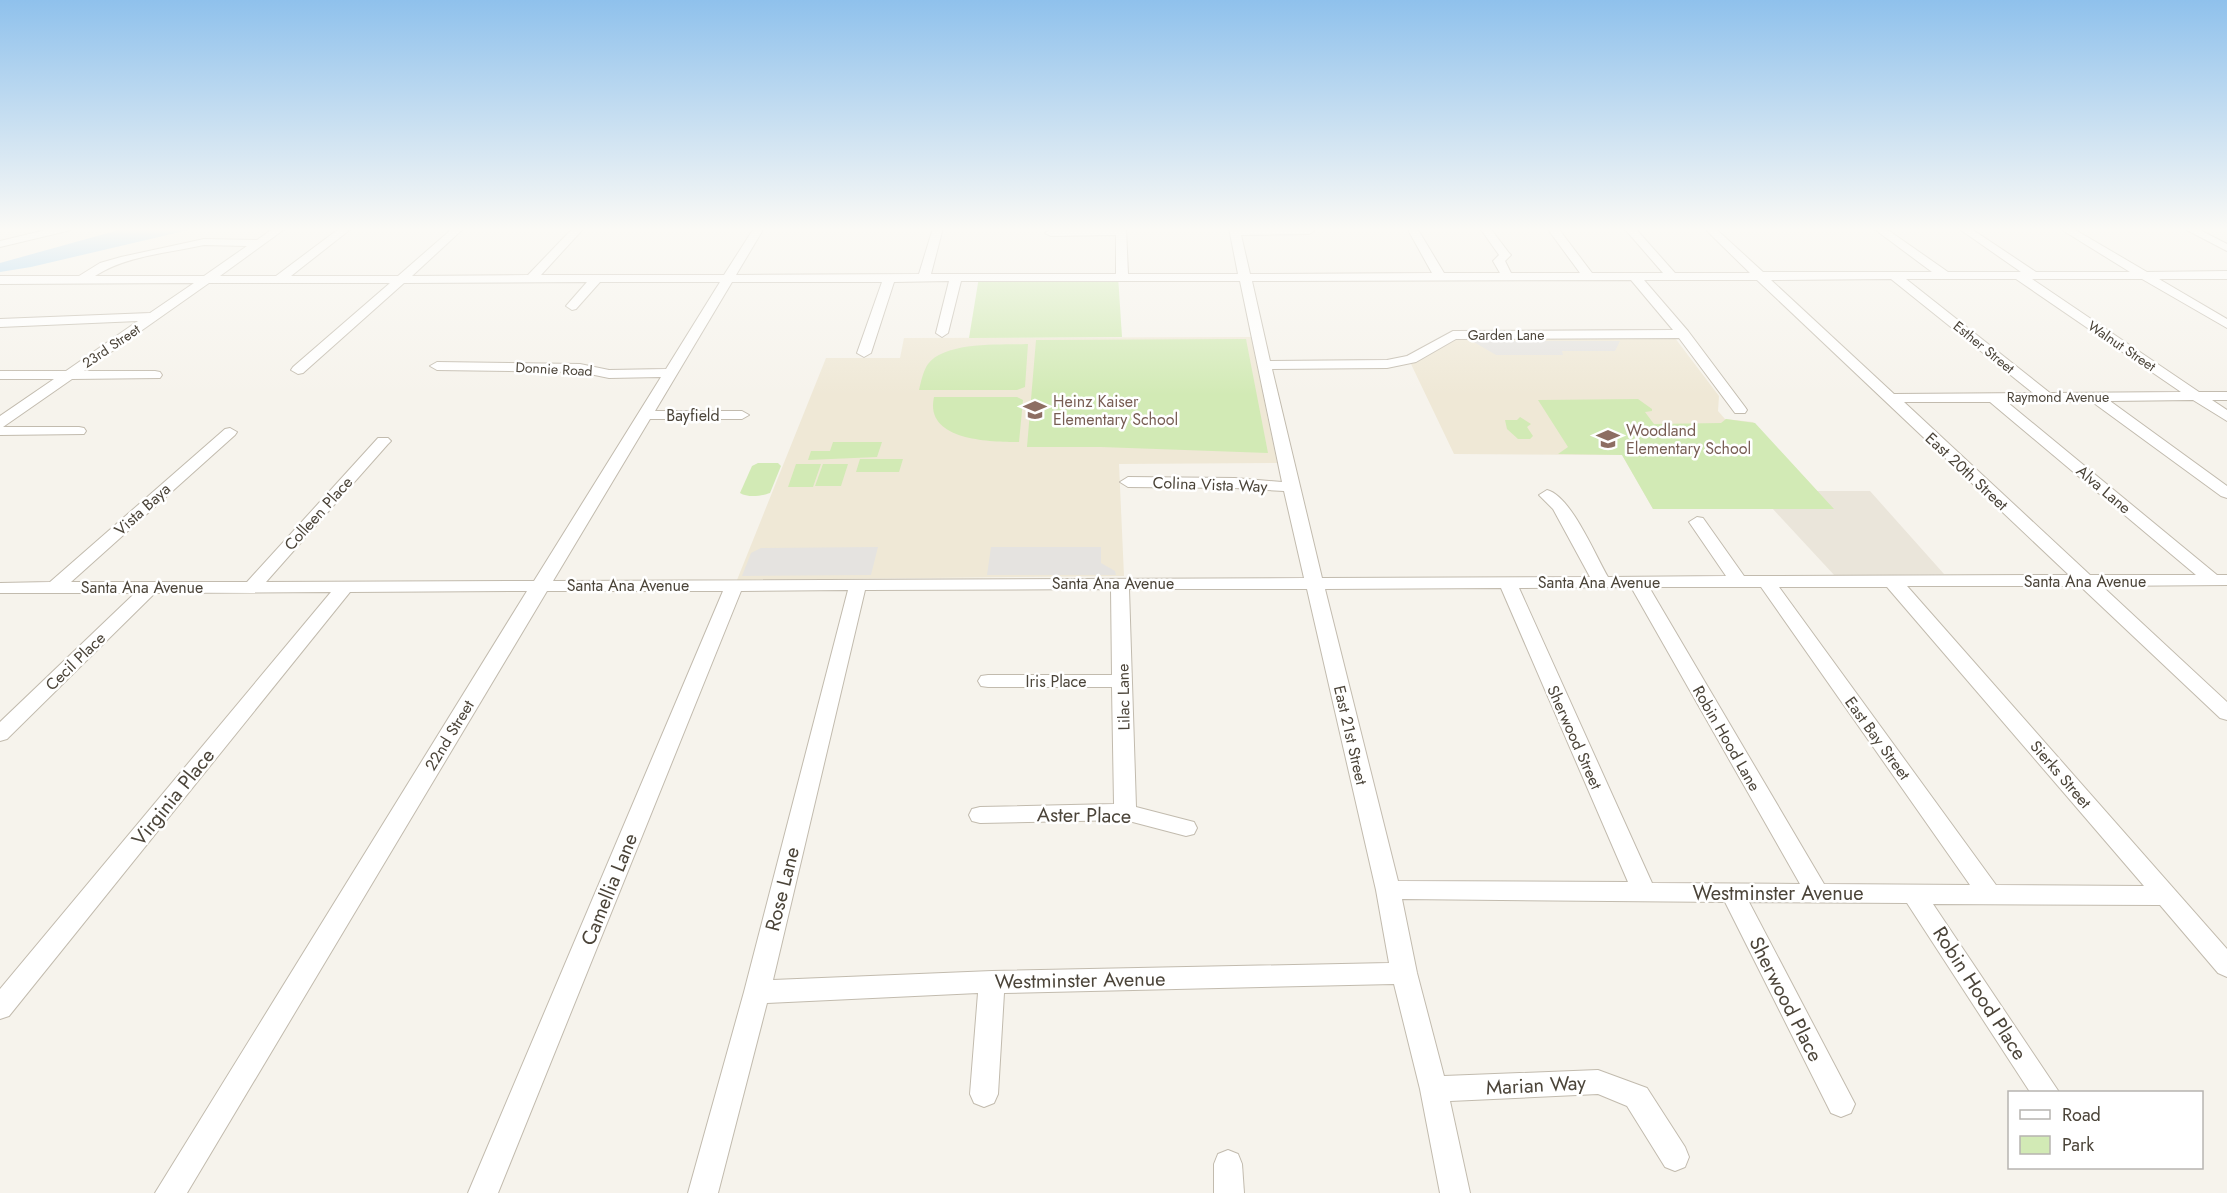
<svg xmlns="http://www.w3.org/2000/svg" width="2227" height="1193" font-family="Jost,sans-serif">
<rect width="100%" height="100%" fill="#f6f3ec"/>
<!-- residential -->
<polygon fill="#eae5da" points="1817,491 1870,491 1944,574 1835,576 1772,508"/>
<!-- education -->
<g fill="#efe8d6">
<polygon points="1251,337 1277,463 1119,464 1124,576 737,580 826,358 900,358 904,338"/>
<polygon points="1675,338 1719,396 1718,411 1725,419 1753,422 1817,491 1653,509 1622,455 1454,454 1410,362 1453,339"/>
</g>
<!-- green -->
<g fill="#d2eab5">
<polygon points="1118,276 1122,337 969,338 979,277"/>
<polygon points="1246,339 1268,453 1101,447 1027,447 1036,340"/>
<path d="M1028,344L1025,387L1017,390H919C921,382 923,371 928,364C945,341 1002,345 1028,344Z"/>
<path d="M934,397H1017L1023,400L1019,442C990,442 924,441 934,397Z"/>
<polygon points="1638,399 1652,409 1652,411 1645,412 1654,424 1721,423 1726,419 1755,423 1834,509 1653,509 1622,455 1558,454 1568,447 1538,400"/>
<polygon points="1520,417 1531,424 1527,427 1533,436 1530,439 1518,439 1507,429 1505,420 1517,420"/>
<polygon points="833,442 882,442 877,457 808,460 811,451 830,451"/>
<polygon points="860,459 903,459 899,472 856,472"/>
<path d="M758,463H778L781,466L770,493C762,496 748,498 740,493L752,466Z"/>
<polygon points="796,464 821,464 813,487 788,487"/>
<polygon points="823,464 848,464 841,486 815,486"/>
</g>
<!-- parking -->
<g fill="#e5e3e0">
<polygon points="1472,341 1620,341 1615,351 1562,351 1563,355 1496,355"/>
<polygon points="878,547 871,575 742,576 751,553 761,548"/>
<polygon points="991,547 1101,547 1101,563 1115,571 1116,575 987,575"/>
</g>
<!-- water -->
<polygon fill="#a9d4f2" points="126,228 197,228 31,267 0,272 0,263"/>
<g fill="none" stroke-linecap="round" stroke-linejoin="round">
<!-- minor casing -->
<g stroke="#c2bbae" stroke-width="2">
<g id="minor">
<polygon points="54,228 72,228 71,230 0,247 0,241"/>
<path d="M274,228H286L220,276H276L340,228H352L291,276H398L453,228H464L412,276L528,275L573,228H584L541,275H724L754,228H764L736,275L919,274L933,228H943L931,274H1116V235L1051,236L1045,233L1051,230L1126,228L1128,274H1238L1229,228H1310L1314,231L1309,234L1241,235L1250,274L1432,273L1407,228H1417L1444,273H1500L1493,261L1499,255L1480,228H1490L1509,253L1511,255L1505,261L1511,273H1580L1547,228H1558L1592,273H1663L1624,228H1635L1675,273H1750L1704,228H1715L1763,272H1932L1873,228H1885L1948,272H2021L1958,228H1970L2036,272H2130L2059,228H2072L2147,272L2227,271V279H2159L2227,319V328L2142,279H2032L2199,392H2227V400H2212L2227,410V421L2193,400L2110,401L2227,486V498L2221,496L2091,401L2007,402L2217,575H2227V585L2102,586L2227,702V720L2220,718L2080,586H1907L2227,949V977L2218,973L2160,905L1933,904L2059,1092H2030L1907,903L1749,902L1855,1104L1851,1113L1841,1117L1831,1113L1725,902L1402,899L1417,973L1444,1076L1598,1070L1647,1088L1685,1147L1689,1157L1685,1167L1675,1171L1665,1167L1627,1106L1598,1094L1450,1101L1470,1193H1440L1420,1089L1394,984L1004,993L998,1094L994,1103L984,1107L974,1103L970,1094L978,993L767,1003L718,1193H688L744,992L848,590L741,591L498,1193H468L723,591H547L187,1193H155L527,591L350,592L9,1016L0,1019V989L331,592L155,593L7,739L0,741V722L135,593H0V583L50,582L225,429L230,428L237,432L235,435L71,582H247L378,438H388L391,441L388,444L266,582L534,581L661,377L609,378L580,372L437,370L430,366L437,362L580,364L609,370L666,369L720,282H600L576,309L572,310L566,306L587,282L404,283L303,373L298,374L291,370L293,367L390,283H209L84,371H155L160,372L162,375L160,378L72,379L3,427H79L84,428L86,431L84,434L0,435V416L54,379H0V371H66L138,321L0,327V319L150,313L194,283L0,284V276H79L100,263L121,257L204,239L257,240ZM204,245L247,246L204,276H95C125,256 168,253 204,245ZM1891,279L2033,393L1894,394L1771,280ZM1906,279H2016L2181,392L2050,393ZM1631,280L1673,330L1453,331L1407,356L1387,360L1270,361L1252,281ZM1644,280H1757L2069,575L1744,576L1703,518L1697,517L1689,522L1726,576L1608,577C1595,555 1571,496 1547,490L1539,495L1553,509L1590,577L1322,578L1272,369L1387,368L1416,362L1456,339L1679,338L1735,413H1745L1747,410L1745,407L1688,331ZM949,281L936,333L942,337L948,333L961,281H1240L1282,482L1235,478L1128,477L1120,482L1128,487L1235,488L1284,491L1304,578L553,581L650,419H742L749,415L742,411H655L732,282H882L857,353L864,357L871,353L894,282ZM1904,402H1990L2196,575H2090ZM1631,587L1800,884L1652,883L1519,588ZM1649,587H1761L1970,885L1824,884ZM1779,587H1887L2144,886L1996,885ZM1501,588L1628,882L1398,881L1325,589ZM1111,589L1112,675H988L981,676L978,681L981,686L988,687H1112L1114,804L980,807L972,809L969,815L972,821L980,823L1125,820L1186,836L1194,834L1197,828L1194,822L1136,807L1129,589H1307L1376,890L1389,963L992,971L773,980L865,590Z"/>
<polygon points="2183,228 2196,228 2227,244 2227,251"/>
<polygon points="1228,1150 1238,1154 1242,1164 1244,1193 1214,1193 1214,1164 1218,1154"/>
</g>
</g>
<!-- minor -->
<use href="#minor" fill="#fff" fill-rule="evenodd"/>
</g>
<!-- sky -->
<linearGradient id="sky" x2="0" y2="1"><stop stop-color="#8fc1ec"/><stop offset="0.58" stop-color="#fbfaf6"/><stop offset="1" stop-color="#fbfaf6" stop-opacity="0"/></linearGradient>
<rect width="2227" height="395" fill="url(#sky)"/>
<!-- icons -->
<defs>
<g id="school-bare" transform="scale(1.8)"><path d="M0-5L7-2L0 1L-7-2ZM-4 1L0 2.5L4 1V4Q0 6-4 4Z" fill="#8d6e63" stroke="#fff" stroke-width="2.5" paint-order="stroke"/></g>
</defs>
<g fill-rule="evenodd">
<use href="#school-bare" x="1035" y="410"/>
<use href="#school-bare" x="1608" y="439"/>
</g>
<g text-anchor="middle" stroke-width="5" stroke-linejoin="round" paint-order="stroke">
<!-- far-street labels -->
<g font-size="14" fill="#4b4439" stroke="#fff">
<text x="1506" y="340">Garden Lane</text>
<text transform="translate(111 346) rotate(-34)" y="5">23rd Street</text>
<text transform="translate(2122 346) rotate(34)" y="5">Walnut Street</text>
<text transform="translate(1984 347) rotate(39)" y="5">Esther Street</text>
<text transform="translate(554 369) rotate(3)" y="5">Donnie Road</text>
<text x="2058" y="402">Raymond Avenue</text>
</g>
<!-- education labels -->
<g font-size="16" fill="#785e54" stroke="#fff" text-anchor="start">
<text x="1053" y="407">Heinz Kaiser<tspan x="1053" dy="18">Elementary School</tspan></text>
<text x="1626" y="436">Woodland<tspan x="1626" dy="18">Elementary School</tspan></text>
</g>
<!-- street labels -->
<g font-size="16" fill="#4b4439" stroke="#fff">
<text x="693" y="421">Bayfield</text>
<text transform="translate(1967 471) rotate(43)" y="6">East 20th Street</text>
<text transform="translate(1210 484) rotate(2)" y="6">Colina Vista Way</text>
<text transform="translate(2104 489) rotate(40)" y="6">Alva Lane</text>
<text transform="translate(142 509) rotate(-42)" y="6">Vista Baya</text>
<text transform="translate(318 513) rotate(-48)" y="6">Colleen Place</text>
<text x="2085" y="587">Santa Ana Avenue</text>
<text x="1599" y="588">Santa Ana Avenue</text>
<text x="1113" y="589">Santa Ana Avenue</text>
<text x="628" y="591">Santa Ana Avenue</text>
<text x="142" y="593">Santa Ana Avenue</text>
<text transform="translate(75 661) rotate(-44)" y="6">Cecil Place</text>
<text x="1056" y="687">Iris Place</text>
<text transform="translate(1123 697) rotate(-91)" y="6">Lilac Lane</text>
<text transform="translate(449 735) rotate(-59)" y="6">22nd Street</text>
<text transform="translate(1351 735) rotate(77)" y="6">East 21st Street</text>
<text transform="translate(1575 737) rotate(66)" y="6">Sherwood Street</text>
<text transform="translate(1727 738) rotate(60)" y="6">Robin Hood Lane</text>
<text transform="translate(1878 738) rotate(54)" y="6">East Bay Street</text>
<text transform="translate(2061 774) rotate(49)" y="6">Sierks Street</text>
</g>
<!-- near-street labels -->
<g font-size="20" fill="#4b4439" stroke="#fff">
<text transform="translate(173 797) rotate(-51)" y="7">Virginia Place</text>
<text transform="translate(1084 815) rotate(1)" y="7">Aster Place</text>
<text transform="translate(609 889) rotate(-68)" y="7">Camellia Lane</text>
<text transform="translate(782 889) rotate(-76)" y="7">Rose Lane</text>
<text x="1778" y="900">Westminster Avenue</text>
<text transform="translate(1080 980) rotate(-1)" y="7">Westminster Avenue</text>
<text transform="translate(1980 993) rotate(57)" y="7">Robin Hood Place</text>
<text transform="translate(1786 999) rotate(63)" y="7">Sherwood Place</text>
<text transform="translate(1536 1085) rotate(-3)" y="7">Marian Way</text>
</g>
</g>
<!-- legend -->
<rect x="2008" y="1091" width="195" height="78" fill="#ffffff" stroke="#b7b4b0" stroke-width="1.5"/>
<rect x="2020" y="1110" width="30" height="9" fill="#ffffff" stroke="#b7b4b0" stroke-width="1.5"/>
<text x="2062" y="1121" font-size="18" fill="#4b4439">Road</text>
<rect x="2020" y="1136" width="30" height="18" fill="#d2eab5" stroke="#b7b4b0" stroke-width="1.5"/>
<text x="2062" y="1151" font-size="18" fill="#4b4439">Park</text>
</svg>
